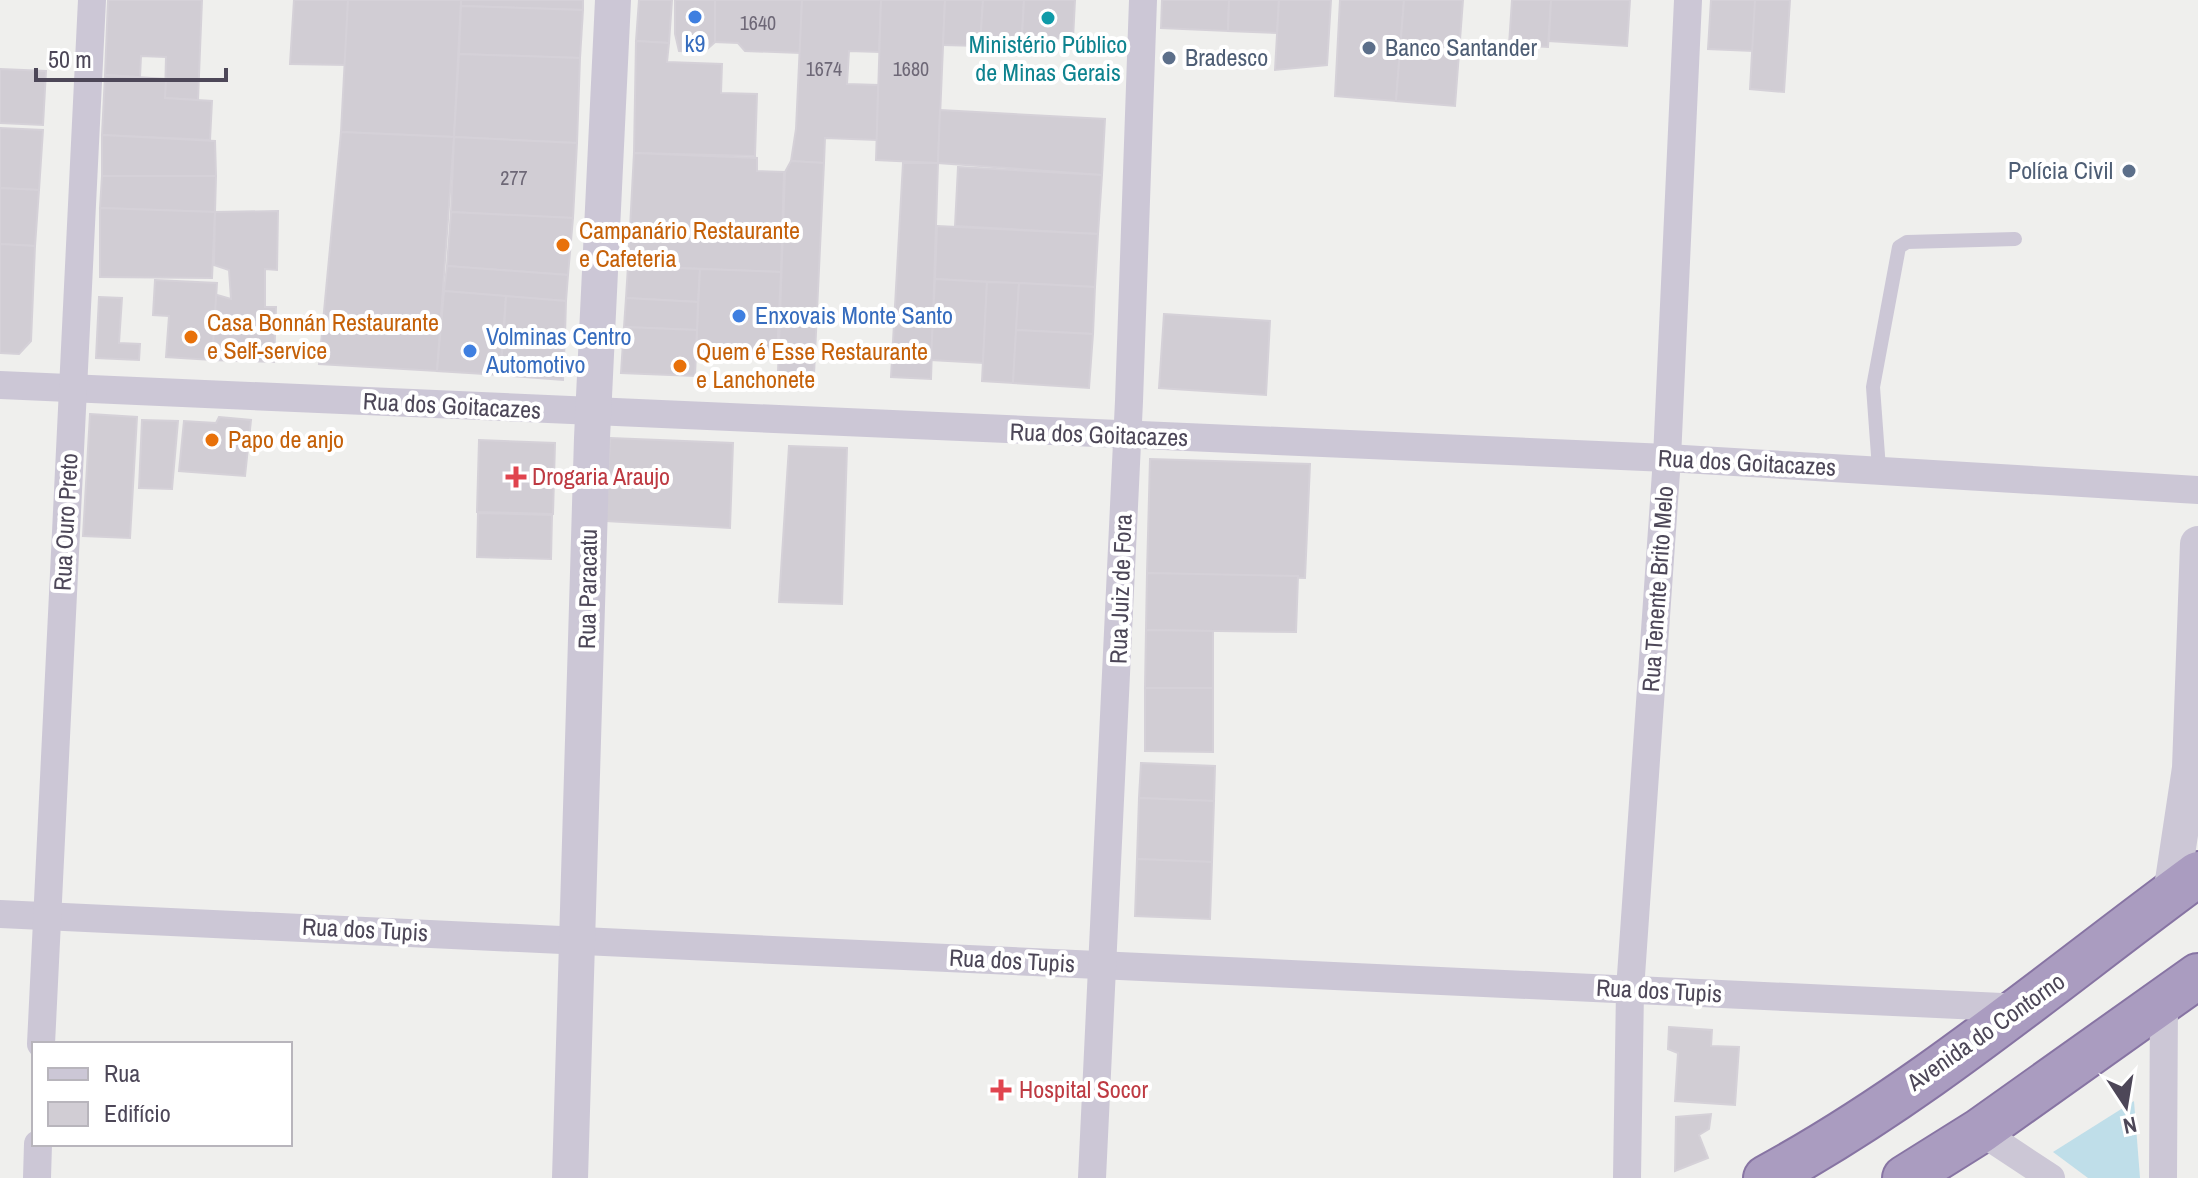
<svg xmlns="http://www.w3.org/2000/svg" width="2198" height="1178" font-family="'Archivo Narrow',sans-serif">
<rect width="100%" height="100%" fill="#efefed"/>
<!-- green -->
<polygon fill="#bfdee9" points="2134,1101 2140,1178 2088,1178 2053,1152"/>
<!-- building -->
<g fill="#d1cdd4" stroke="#d5d1d8" stroke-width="2">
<polygon points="108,0 202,0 198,100 165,98 166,57 141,56 140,77 105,75"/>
<polygon points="294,0 348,0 346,65 290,64"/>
<polygon points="348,0 461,0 454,137 341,132"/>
<polygon points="461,0 583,0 583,10 461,6"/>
<polygon points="639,0 672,0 669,43 636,41"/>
<polygon points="675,0 715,0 715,42 704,52 679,51 675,34"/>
<polygon points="715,0 802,0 800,53 745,51 738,43 715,42"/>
<polygon points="802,0 881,0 879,52 849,51 847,84 878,85 877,140 825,138 824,163 791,161 796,129"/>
<polygon points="881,0 945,0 938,163 876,160"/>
<polygon points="945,0 983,0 980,46 943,45"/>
<polygon points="983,0 1024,0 1021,49 980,46"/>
<polygon points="1024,0 1075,0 1073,39 1022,37"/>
<polygon points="1162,0 1229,0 1228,31 1161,28"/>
<polygon points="1229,0 1279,0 1277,33 1228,31"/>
<polygon points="1279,0 1331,0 1327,65 1275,70"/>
<polygon points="1340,0 1404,0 1396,101 1335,96"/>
<polygon points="1404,0 1463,0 1455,106 1396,101"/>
<polygon points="1512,0 1551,0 1548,47 1509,45"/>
<polygon points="1551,0 1630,0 1627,46 1549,41"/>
<polygon points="1711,0 1756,0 1753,51 1708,49"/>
<polygon points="1755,0 1790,0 1784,92 1750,89"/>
<polygon points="461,6 583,10 580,58 459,54"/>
<polygon points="636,41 669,43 667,62 722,64 721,93 757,94 755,156 634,153"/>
<polygon points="459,54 580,58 577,143 454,137"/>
<polygon points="0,69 46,71 43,125 0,123"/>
<polygon points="105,75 166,79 165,98 212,101 210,140 102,135"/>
<polygon points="940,110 1105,119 1102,175 938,163"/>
<polygon points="0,128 43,130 39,190 0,188"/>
<polygon points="341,132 454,137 437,371 319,364"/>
<polygon points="102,135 215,141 216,176 102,176"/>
<polygon points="454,137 577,143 573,218 451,212"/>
<polygon points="634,153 757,158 757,171 784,172 781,272 628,266"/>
<polygon points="791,161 824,163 814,375 778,373 785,172"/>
<polygon points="903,163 938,163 931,379 891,377"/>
<polygon points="958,167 1102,175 1098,234 955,226"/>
<polygon points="102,176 216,176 215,212 100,208"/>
<polygon points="0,188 39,190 35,246 0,244"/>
<polygon points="100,208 215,212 212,278 100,277"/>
<polygon points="278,211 277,270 265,269 265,307 276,307 274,362 212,360 214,294 231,299 229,270 214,265 215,212"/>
<polygon points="451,212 573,218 568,275 447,266"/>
<polygon points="937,226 1098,234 1095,287 935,279"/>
<polygon points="0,244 35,246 31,341 19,354 0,353"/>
<polygon points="447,266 568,275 566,301 444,291"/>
<polygon points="628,266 700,269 698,302 626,298"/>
<polygon points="700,269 781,272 777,355 696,351"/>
<polygon points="935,279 987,282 983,363 931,360"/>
<polygon points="155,280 217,283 212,360 166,357 169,316 153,315"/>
<polygon points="987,282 1019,283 1013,383 982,381"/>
<polygon points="1019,283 1095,287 1093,334 1016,330"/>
<polygon points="444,291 506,296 500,375 437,371"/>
<polygon points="506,296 566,301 565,335 504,331"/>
<polygon points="99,297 122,298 119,343 140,344 139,360 96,358"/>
<polygon points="626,298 698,302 697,330 624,327"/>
<polygon points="1164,314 1270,321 1266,395 1159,388"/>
<polygon points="624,327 697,330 695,376 621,373"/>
<polygon points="1016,330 1093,334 1089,388 1013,383"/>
<polygon points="504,331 565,335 563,380 500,375"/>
<polygon points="90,414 137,417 130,538 83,536"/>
<polygon points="219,417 251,420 245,476 179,471 184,421 216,423"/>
<polygon points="142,420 178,421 172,489 139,488"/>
<polygon points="610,438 733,443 730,528 606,521"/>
<polygon points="479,440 555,443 553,514 477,512"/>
<polygon points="789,446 847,448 842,604 779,602"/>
<polygon points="1150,459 1310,464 1305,578 1147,573"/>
<polygon points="478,513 552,515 551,559 477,557"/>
<polygon points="1147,573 1298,576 1296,632 1146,630"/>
<polygon points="1146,630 1213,631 1213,688 1145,688"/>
<polygon points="1145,688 1213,688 1213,752 1145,751"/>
<polygon points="1141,763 1215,766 1214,801 1139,798"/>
<polygon points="1139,798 1214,801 1212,862 1137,859"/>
<polygon points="1137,859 1212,862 1210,919 1135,916"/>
<polygon points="1669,1027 1712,1030 1711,1046 1739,1047 1735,1105 1675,1101 1678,1053 1668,1049"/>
<polygon points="1711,1114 1709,1129 1699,1135 1708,1158 1675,1171 1676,1117"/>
</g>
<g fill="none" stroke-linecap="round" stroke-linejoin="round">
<!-- trunk casing -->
<g stroke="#8774a3" stroke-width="48">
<g id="trunk">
<path d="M1766,1178C1921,1094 2056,978 2198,874"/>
<polyline points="1905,1178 1980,1131 2198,976"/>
</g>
</g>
<!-- service -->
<polyline stroke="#ccc7d6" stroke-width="14" points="1879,469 1873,387 1899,247 1907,242 2015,239"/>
<!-- minor -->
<g stroke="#ccc7d6" stroke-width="28">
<polyline points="0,385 1667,458 2198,490"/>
<polyline points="0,914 2023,1008"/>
<polyline points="41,1044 92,0"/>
<polyline points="1980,1131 2051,1178"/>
<polyline points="37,1178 38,1144"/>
<polyline points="1092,1178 1129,401 1143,0"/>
<polyline points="1627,1178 1630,990 1667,458 1688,0"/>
<polyline points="2163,1178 2164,1000"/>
</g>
<!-- tertiary -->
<g stroke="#ccc7d6" stroke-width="36">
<polyline points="2171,894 2190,768 2198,544"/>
<polyline points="570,1178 592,438 613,0"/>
</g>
<!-- trunk -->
<use href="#trunk" stroke="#aa9cc0" stroke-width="44"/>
</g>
<!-- markers -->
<g fill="#3f7fe0" stroke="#fff" stroke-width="3">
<circle cx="695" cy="17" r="8"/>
<circle cx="739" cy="316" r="8"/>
<circle cx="470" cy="351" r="8"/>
</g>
<circle fill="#0f9aa8" stroke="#fff" stroke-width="3" cx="1048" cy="18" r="8"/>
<g fill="#5c6f8a" stroke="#fff" stroke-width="3">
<circle cx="1369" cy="48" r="8"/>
<circle cx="1169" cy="58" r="8"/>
<circle cx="2129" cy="171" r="8"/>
</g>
<g fill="#e8710a" stroke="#fff" stroke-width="3">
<circle cx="563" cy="245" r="8"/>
<circle cx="191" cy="337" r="8"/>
<circle cx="680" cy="366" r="8"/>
<circle cx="212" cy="440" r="8"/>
</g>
<g fill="#e0444e" stroke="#fff" stroke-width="3">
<path d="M512 465h8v8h8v8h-8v8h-8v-8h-8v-8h8z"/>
<path d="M997 1078h8v8h8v8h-8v8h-8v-8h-8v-8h8z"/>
</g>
<g text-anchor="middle" stroke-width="8" stroke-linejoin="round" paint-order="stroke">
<!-- number labels -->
<g font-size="20" fill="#6e6877">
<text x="758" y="30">1640</text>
<text x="824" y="76">1674</text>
<text x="911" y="76">1680</text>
<text x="514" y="185">277</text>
</g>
<!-- shop labels -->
<g font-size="24" fill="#366cbe" stroke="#fff" text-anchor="start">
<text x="695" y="52" text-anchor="middle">k9</text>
<text x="755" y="324">Enxovais Monte Santo</text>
<text x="486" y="345">Volminas Centro<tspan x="486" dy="28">Automotivo</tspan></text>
</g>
<!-- culture labels -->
<g font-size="24" fill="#0d838f" stroke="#fff">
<text x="1048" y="53">Ministério Público<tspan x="1048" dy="28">de Minas Gerais</tspan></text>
</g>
<!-- service labels -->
<g font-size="24" fill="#4e5e75" stroke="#fff" text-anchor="start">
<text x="1385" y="56">Banco Santander</text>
<text x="1185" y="66">Bradesco</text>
<text x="2113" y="179" text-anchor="end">Polícia Civil</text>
</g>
<!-- food labels -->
<g font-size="24" fill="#c56008" stroke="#fff" text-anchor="start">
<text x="579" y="239">Campanário Restaurante<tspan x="579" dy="28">e Cafeteria</tspan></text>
<text x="207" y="331">Casa Bonnán Restaurante<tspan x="207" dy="28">e Self-service</tspan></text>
<text x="696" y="360">Quem é Esse Restaurante<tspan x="696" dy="28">e Lanchonete</tspan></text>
<text x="228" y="448">Papo de anjo</text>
</g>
<!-- street labels -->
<g font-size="24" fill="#4d4758" stroke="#fff">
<text transform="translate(452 406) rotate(3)" y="8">Rua dos Goitacazes</text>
<text transform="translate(1099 435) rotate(2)" y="8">Rua dos Goitacazes</text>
<text transform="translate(1747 463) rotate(3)" y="8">Rua dos Goitacazes</text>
<text transform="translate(66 522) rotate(-87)" y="8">Rua Ouro Preto</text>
<text transform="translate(588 589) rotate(-89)" y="8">Rua Paracatu</text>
<text transform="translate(1121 589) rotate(-88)" y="8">Rua Juiz de Fora</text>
<text transform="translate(1658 589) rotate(-86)" y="8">Rua Tenente Brito Melo</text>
<text transform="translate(365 930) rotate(3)" y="8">Rua dos Tupis</text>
<text transform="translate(1012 961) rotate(3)" y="8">Rua dos Tupis</text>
<text transform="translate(1659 991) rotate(3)" y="8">Rua dos Tupis</text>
<text transform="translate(1986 1032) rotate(-35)" y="8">Avenida do Contorno</text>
</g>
<!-- health labels -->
<g font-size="24" fill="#be3a42" stroke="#fff" text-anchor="start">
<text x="532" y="485">Drogaria Araujo</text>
<text x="1019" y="1098">Hospital Socor</text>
</g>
</g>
<!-- legend -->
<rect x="32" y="1042" width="260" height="104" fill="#ffffff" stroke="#b8b5bc" stroke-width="2"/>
<rect x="48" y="1068" width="40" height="12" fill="#ccc7d6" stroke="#b8b5bc" stroke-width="2"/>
<text x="104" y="1082" font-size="24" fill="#4d4758">Rua</text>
<rect x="48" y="1102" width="40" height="24" fill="#d1cdd4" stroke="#b8b5bc" stroke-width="2"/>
<text x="104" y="1122" font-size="24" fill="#4d4758">Edifício</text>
<!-- north arrow -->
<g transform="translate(2126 1106) rotate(168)" stroke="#ffffff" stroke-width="6" paint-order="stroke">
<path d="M0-6L14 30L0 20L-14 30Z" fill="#4d4758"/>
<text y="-12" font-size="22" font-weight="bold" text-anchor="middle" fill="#4d4758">N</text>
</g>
<!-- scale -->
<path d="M36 68v12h190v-12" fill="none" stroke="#4d4758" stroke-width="4"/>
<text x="48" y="68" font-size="24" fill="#4d4758" stroke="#ffffff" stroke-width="6" paint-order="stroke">50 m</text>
</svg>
